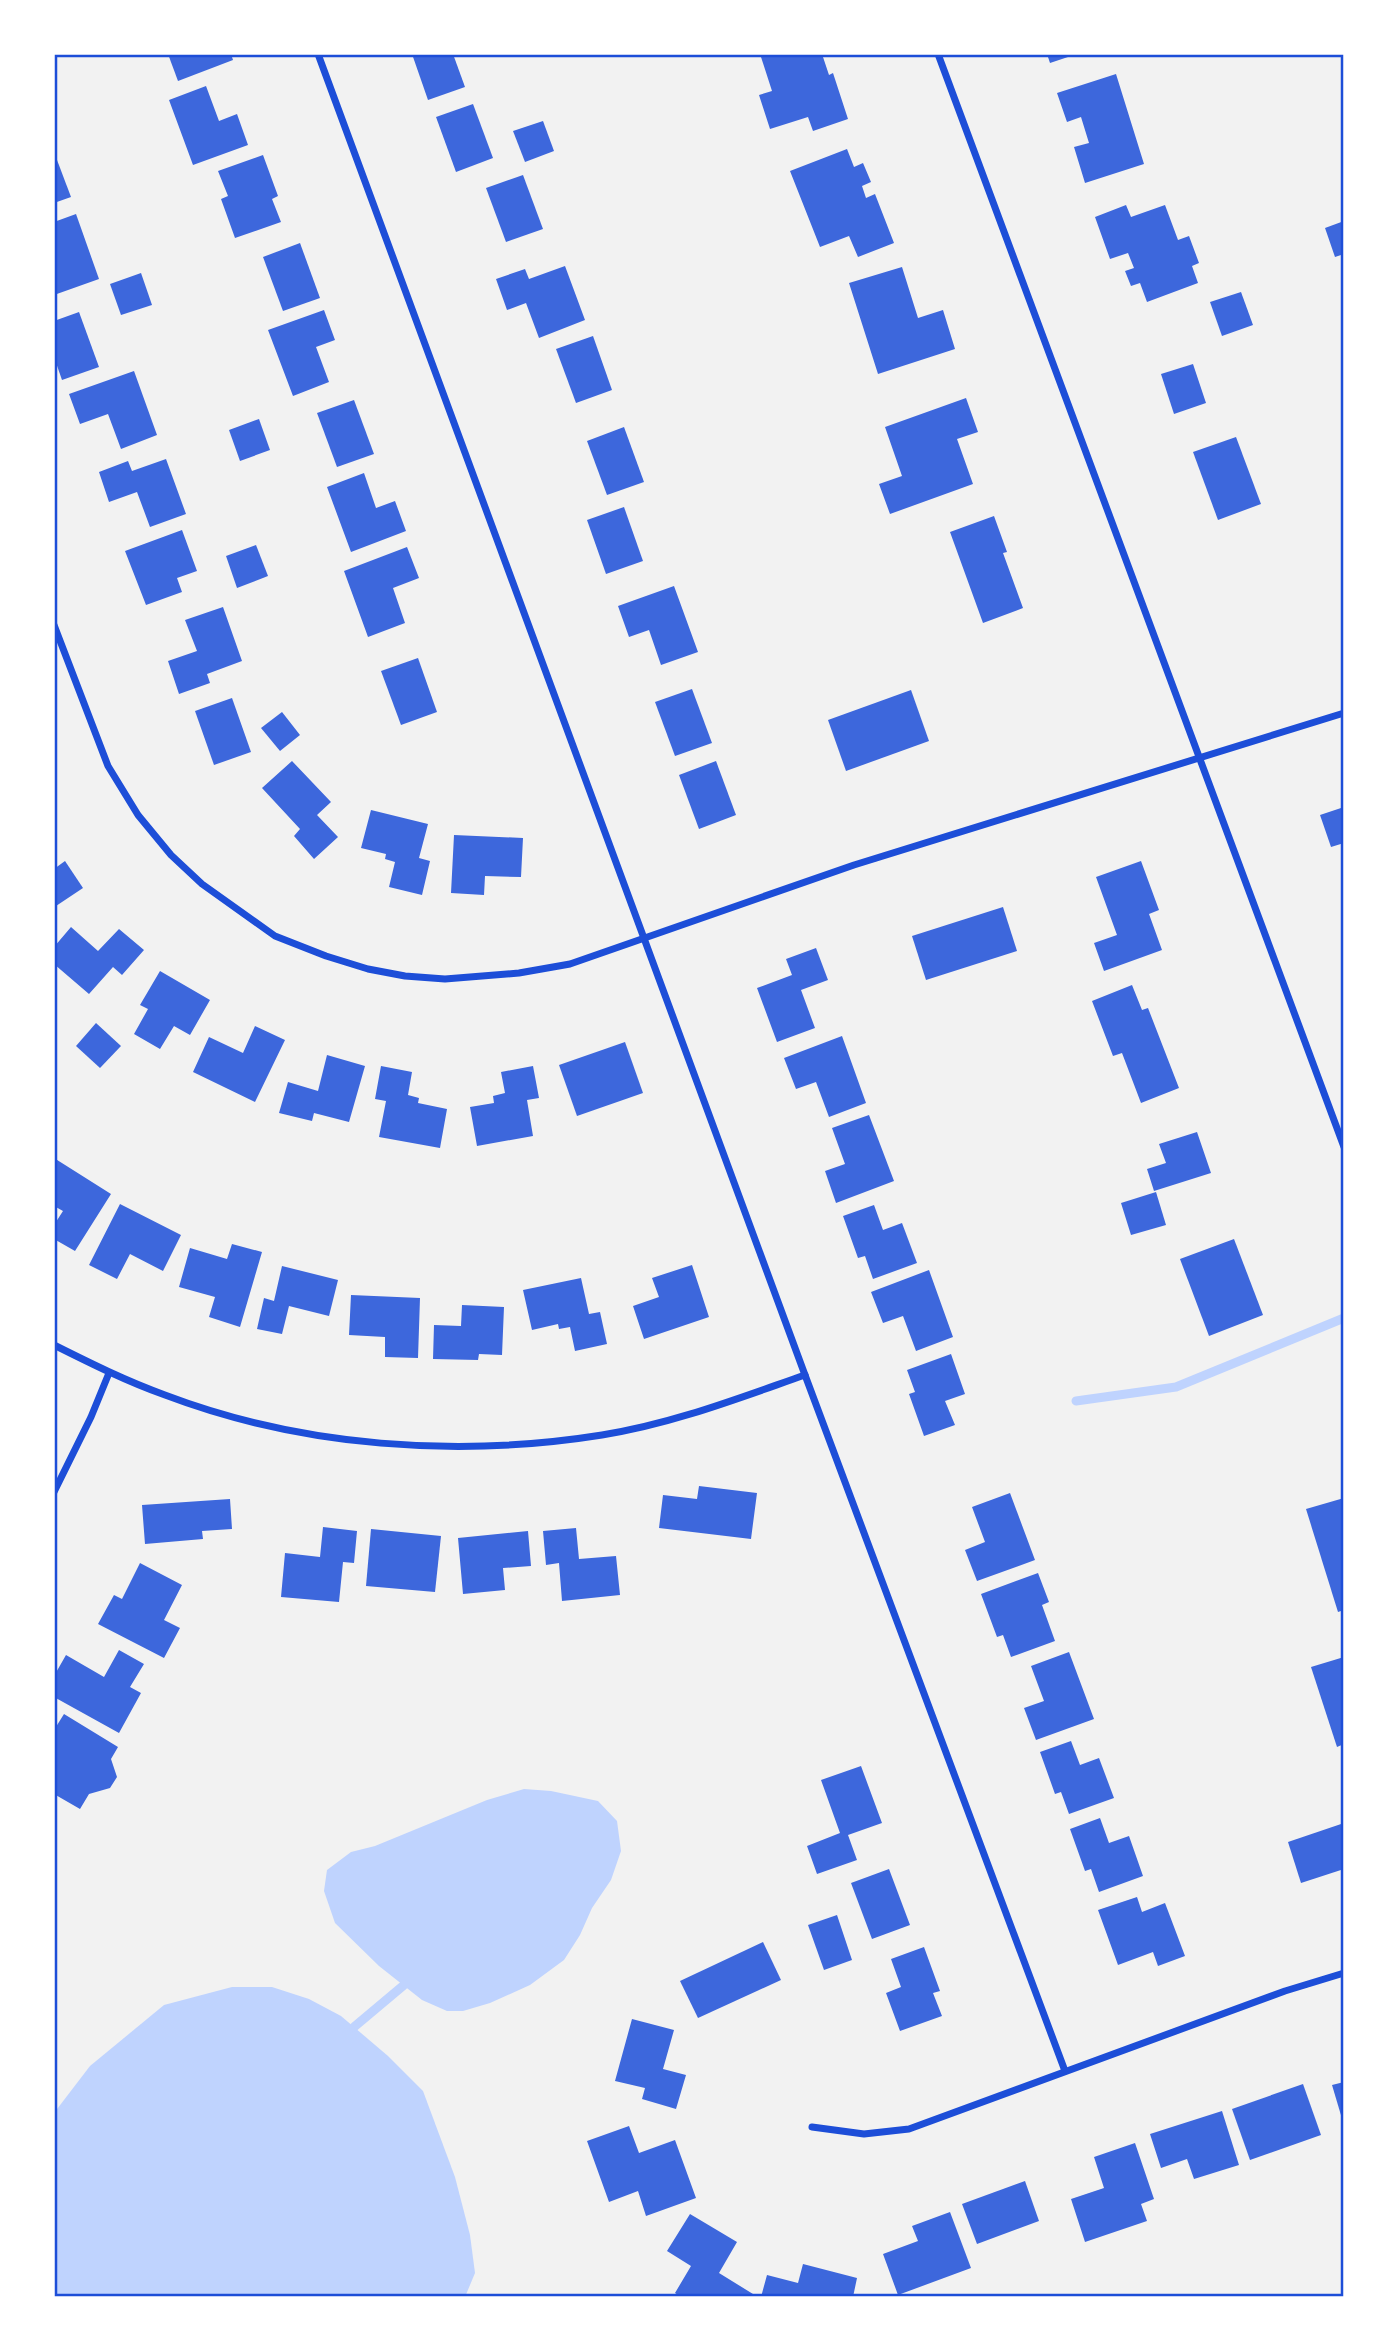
<svg xmlns="http://www.w3.org/2000/svg" width="1398" height="2351" font-family="Lato,sans-serif">
<rect width="100%" height="100%" fill="#f2f2f2"/>
<!-- water -->
<g fill="#bfd3fe">
<polygon points="524,1789 551,1791 598,1801 617,1821 621,1851 611,1880 592,1908 580,1935 564,1960 530,1985 490,2003 463,2011 447,2011 422,2000 379,1966 335,1923 324,1891 327,1870 351,1852 375,1846 487,1800"/>
<polygon points="232,1987 272,1987 309,1999 341,2016 388,2056 423,2091 455,2177 470,2235 475,2273 465,2297 54,2297 54,2113 90,2066 164,2005"/>
</g>
<g fill="none" stroke-linecap="round" stroke-linejoin="round">
<!-- stream -->
<g stroke="#bfd3fe" stroke-width="9">
<polyline points="1076,1401 1176,1387 1344,1318"/>
<polyline points="354,2027 404,1985"/>
</g>
</g>
<!-- building -->
<g fill="#3d67dc">
<polygon points="168,54 231,54 233,60 178,81"/>
<polygon points="412,54 453,54 465,87 428,100"/>
<polygon points="770,54 822,54 829,75 833,73 848,119 813,131 808,117 770,129 759,95 772,91 761,57"/>
<polygon points="1047,54 1074,54 1074,55 1050,63"/>
<polygon points="1116,74 1144,164 1085,183 1074,147 1089,143 1081,117 1067,122 1057,93"/>
<polygon points="206,86 219,121 237,114 248,145 193,165 169,100"/>
<polygon points="473,104 493,158 456,172 436,117"/>
<polygon points="543,121 554,151 525,162 513,131"/>
<polygon points="847,149 854,167 863,163 871,182 862,186 866,198 875,194 894,243 858,257 849,236 820,247 790,171"/>
<polygon points="54,152 71,197 54,203"/>
<polygon points="263,155 278,196 272,199 281,222 235,238 221,199 228,196 218,171"/>
<polygon points="523,175 543,229 506,242 486,188"/>
<polygon points="1126,205 1131,217 1165,205 1178,240 1189,236 1199,263 1192,266 1198,283 1147,302 1140,283 1131,286 1125,271 1134,268 1128,253 1110,259 1095,217"/>
<polygon points="76,214 99,279 54,295 54,222"/>
<polygon points="1344,221 1344,254 1335,257 1325,228"/>
<polygon points="300,243 320,298 283,311 263,257"/>
<polygon points="565,266 585,320 539,338 526,303 507,310 496,279 525,269 529,279"/>
<polygon points="902,267 918,318 943,310 955,349 878,374 849,283"/>
<polygon points="141,273 152,305 121,315 110,284"/>
<polygon points="1241,292 1253,325 1222,336 1210,302"/>
<polygon points="324,310 335,340 316,347 329,382 293,396 268,330"/>
<polygon points="79,312 99,367 62,380 54,357 54,321"/>
<polygon points="593,336 612,390 576,403 556,349"/>
<polygon points="1193,364 1206,403 1174,414 1161,374"/>
<polygon points="134,371 157,435 121,449 108,414 80,424 69,394"/>
<polygon points="966,398 978,432 957,439 973,484 890,514 879,484 902,476 885,427"/>
<polygon points="354,400 374,454 337,467 317,413"/>
<polygon points="259,419 270,450 240,461 229,430"/>
<polygon points="624,427 644,482 607,495 587,441"/>
<polygon points="1236,437 1261,504 1218,520 1193,452"/>
<polygon points="166,459 186,514 150,527 137,492 109,502 99,472 128,461 132,471"/>
<polygon points="364,473 376,508 395,501 406,531 351,552 327,487"/>
<polygon points="624,507 643,561 606,574 587,520"/>
<polygon points="994,516 1007,552 1003,553 1023,608 983,623 950,532"/>
<polygon points="182,530 197,571 177,578 182,592 146,605 125,551"/>
<polygon points="256,545 268,576 237,588 226,556"/>
<polygon points="407,547 419,578 393,588 405,623 368,637 344,571"/>
<polygon points="674,586 698,652 661,665 649,630 629,637 618,606"/>
<polygon points="223,607 242,661 207,674 210,683 179,694 168,661 197,651 185,620"/>
<polygon points="418,658 437,712 401,725 381,671"/>
<polygon points="692,689 712,743 675,756 655,702"/>
<polygon points="911,690 929,741 846,771 828,720"/>
<polygon points="232,698 251,752 214,765 195,711"/>
<polygon points="282,712 300,735 280,751 261,728"/>
<polygon points="292,761 331,802 317,815 338,837 314,859 294,836 300,829 262,788"/>
<polygon points="716,761 736,815 699,829 679,775"/>
<polygon points="1344,807 1344,843 1331,847 1320,815"/>
<polygon points="371,810 428,824 419,858 430,861 422,895 389,887 395,862 385,859 386,854 361,848"/>
<polygon points="454,835 523,838 521,877 485,876 484,895 451,893"/>
<polygon points="65,861 83,888 56,906 54,903 54,869"/>
<polygon points="1141,861 1159,910 1149,914 1162,950 1104,971 1094,943 1117,935 1096,877"/>
<polygon points="1003,907 1017,951 926,980 912,936"/>
<polygon points="71,927 98,951 119,929 144,950 122,975 113,967 89,994 54,964 54,947"/>
<polygon points="816,948 828,980 801,990 815,1028 777,1042 757,988 792,975 786,959"/>
<polygon points="160,971 210,1000 190,1035 174,1026 160,1049 134,1034 148,1009 140,1005"/>
<polygon points="1132,985 1142,1010 1148,1008 1179,1088 1141,1103 1122,1053 1113,1056 1092,1001"/>
<polygon points="96,1023 121,1046 100,1068 76,1046"/>
<polygon points="255,1026 285,1040 255,1102 193,1072 209,1037 243,1053"/>
<polygon points="842,1036 866,1103 829,1117 816,1082 796,1089 784,1058"/>
<polygon points="625,1042 643,1093 577,1116 559,1065"/>
<polygon points="327,1055 365,1066 349,1122 314,1113 312,1121 279,1113 288,1082 318,1091"/>
<polygon points="381,1066 412,1072 408,1095 419,1098 418,1103 447,1109 440,1148 379,1137 386,1101 375,1099"/>
<polygon points="533,1066 539,1098 527,1100 533,1136 477,1146 470,1107 494,1103 493,1096 505,1093 501,1072"/>
<polygon points="869,1115 894,1181 836,1203 825,1171 845,1164 832,1128"/>
<polygon points="1197,1132 1211,1173 1154,1191 1147,1169 1166,1163 1159,1144"/>
<polygon points="54,1158 111,1194 75,1251 54,1239 54,1225 63,1211 54,1206"/>
<polygon points="1156,1192 1166,1225 1131,1235 1121,1203"/>
<polygon points="120,1204 181,1235 163,1271 130,1254 117,1279 89,1265"/>
<polygon points="874,1205 883,1230 902,1223 917,1263 873,1279 865,1256 858,1258 843,1216"/>
<polygon points="1234,1239 1263,1315 1209,1336 1180,1259"/>
<polygon points="232,1244 262,1252 240,1327 209,1317 215,1297 179,1287 190,1248 227,1259"/>
<polygon points="692,1265 709,1317 644,1339 633,1306 659,1297 652,1278"/>
<polygon points="282,1266 338,1280 329,1316 289,1306 282,1334 257,1329 264,1298 274,1301"/>
<polygon points="929,1270 953,1337 916,1351 903,1316 883,1323 871,1292"/>
<polygon points="581,1278 589,1314 600,1312 607,1344 575,1351 570,1327 559,1329 558,1324 532,1330 523,1290"/>
<polygon points="351,1295 420,1298 418,1358 385,1357 385,1337 349,1335"/>
<polygon points="462,1305 504,1307 502,1355 479,1354 478,1360 433,1359 434,1325 461,1326"/>
<polygon points="951,1354 965,1394 945,1401 955,1425 924,1436 909,1394 915,1392 907,1370"/>
<polygon points="699,1486 757,1493 751,1539 659,1528 663,1495 697,1499"/>
<polygon points="1010,1493 1035,1560 977,1581 965,1550 985,1542 972,1507"/>
<polygon points="1344,1498 1344,1610 1338,1612 1306,1509"/>
<polygon points="230,1499 232,1529 202,1531 203,1539 145,1544 142,1505"/>
<polygon points="323,1527 357,1531 354,1563 343,1562 339,1602 281,1597 285,1553 320,1557"/>
<polygon points="576,1528 579,1559 616,1556 620,1595 562,1601 559,1563 546,1565 543,1531"/>
<polygon points="371,1529 441,1536 435,1592 366,1586"/>
<polygon points="528,1531 531,1566 503,1568 505,1590 463,1594 458,1538"/>
<polygon points="140,1563 182,1585 164,1620 180,1628 164,1658 98,1624 114,1595 122,1599"/>
<polygon points="1038,1573 1049,1602 1042,1605 1055,1641 1011,1657 1003,1635 997,1637 981,1594"/>
<polygon points="119,1650 144,1664 130,1687 141,1693 119,1733 54,1697 54,1676 66,1655 104,1677"/>
<polygon points="1069,1652 1094,1719 1036,1740 1024,1708 1044,1701 1031,1666"/>
<polygon points="1344,1657 1344,1744 1337,1747 1311,1667"/>
<polygon points="64,1714 118,1747 111,1759 117,1777 110,1788 89,1794 80,1809 54,1794 54,1730"/>
<polygon points="1071,1741 1080,1765 1099,1758 1114,1798 1069,1814 1061,1792 1055,1794 1040,1752"/>
<polygon points="861,1766 882,1823 848,1835 857,1860 817,1874 807,1846 840,1833 821,1780"/>
<polygon points="1100,1818 1109,1843 1129,1836 1143,1876 1099,1892 1091,1869 1085,1871 1070,1829"/>
<polygon points="1344,1823 1344,1869 1301,1883 1288,1842"/>
<polygon points="889,1869 910,1925 872,1939 851,1883"/>
<polygon points="1137,1897 1142,1912 1165,1903 1185,1956 1158,1966 1153,1952 1118,1965 1098,1910"/>
<polygon points="837,1915 852,1960 824,1970 808,1925"/>
<polygon points="763,1942 781,1980 698,2018 680,1981"/>
<polygon points="924,1947 940,1991 933,1993 942,2016 900,2031 886,1993 901,1987 891,1959"/>
<polygon points="632,2019 674,2030 663,2069 686,2075 676,2109 642,2099 645,2088 615,2081"/>
<polygon points="1344,2082 1344,2122 1343,2122 1332,2085"/>
<polygon points="1303,2084 1321,2135 1250,2160 1232,2109"/>
<polygon points="1222,2111 1239,2165 1194,2179 1187,2159 1161,2168 1150,2134"/>
<polygon points="629,2126 639,2153 675,2140 696,2198 646,2216 638,2191 609,2202 587,2141"/>
<polygon points="1135,2143 1154,2199 1141,2204 1147,2221 1085,2242 1071,2199 1104,2188 1094,2157"/>
<polygon points="1025,2181 1039,2221 977,2244 962,2204"/>
<polygon points="950,2212 971,2268 898,2295 883,2254 918,2241 912,2226"/>
<polygon points="690,2214 737,2242 719,2273 753,2294 752,2297 681,2297 675,2293 691,2266 667,2251"/>
<polygon points="803,2264 857,2278 853,2297 761,2297 767,2275 798,2283"/>
</g>
<g fill="none" stroke-linecap="round" stroke-linejoin="round">
<!-- minor -->
<g stroke="#1d4ed8" stroke-width="7">
<polyline points="318,54 805,1375 1065,2071"/>
<polyline points="938,54 1344,1147"/>
<polyline points="54,625 108,766 138,815 171,855 202,884 275,936 326,956 368,969 405,976 445,979 519,973 570,964 854,865 1344,713"/>
<path d="M54,1345C90,1363 126,1381 165,1395C302,1447 458,1458 602,1435C672,1424 739,1398 805,1375"/>
<polyline points="54,1492 91,1417 109,1373"/>
<polyline points="812,2127 864,2134 909,2129 1285,1991 1344,1973"/>
</g>
</g>
<!-- border -->
<rect width="1398" height="2351" fill="none" stroke="#ffffff" stroke-width="112"/>
<rect x="56" y="56" width="1286" height="2239" fill="none" stroke="#1d4ed8" stroke-width="2.5"/>
</svg>
